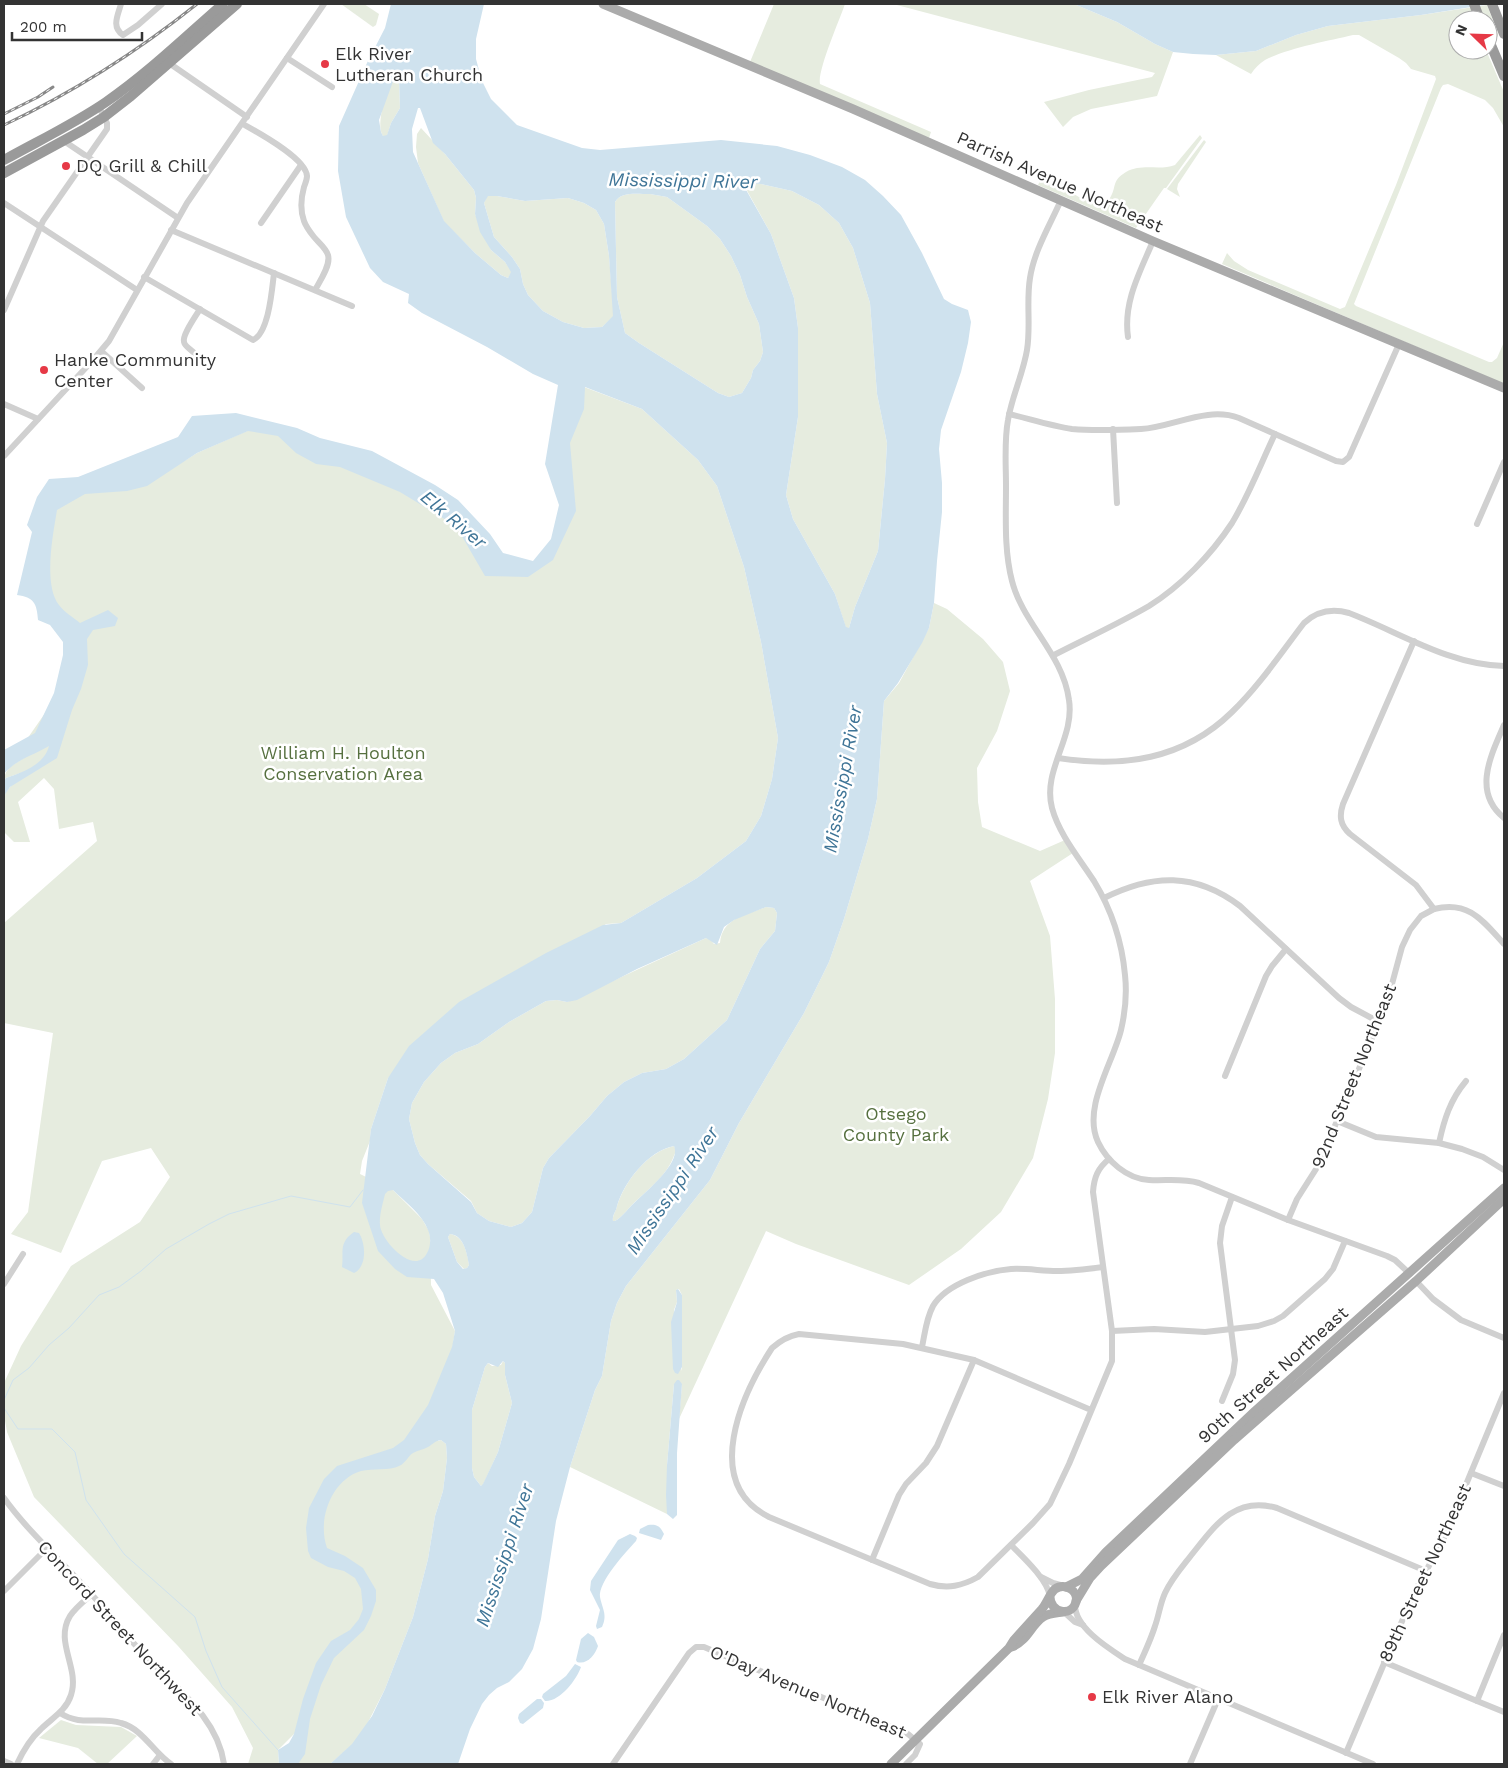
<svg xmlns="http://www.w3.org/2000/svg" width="1508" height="1768" font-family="'Work Sans',sans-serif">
<rect width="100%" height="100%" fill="#fff"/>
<!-- green -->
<g fill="#e6ecdf" fill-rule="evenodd">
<polygon points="341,4 364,4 379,14 376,25 373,27"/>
<path d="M774,4H845C840,19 817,71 820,84L931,132L929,138L750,62Z"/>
<polygon points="893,4 1074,4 1117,22 1155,44 1173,52 1157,96 1091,109 1073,117 1063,127 1044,102 1089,90 1152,77 1155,73"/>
<path d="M1487,5L1498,34V37L1489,28L1488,20H1485L1480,8H1471L1475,20H1458V50H1486L1504,92V127L1493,108L1485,100L1448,84L1443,85L1441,88L1354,304L1356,306L1489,362H1492L1497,358L1504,342V384L1222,264L1227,253L1234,261L1248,270L1340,309L1345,307L1396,185L1436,79L1435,76L1411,69L1406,63L1399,58L1359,35H1353C1328,41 1288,48 1265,60C1259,64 1255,68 1251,74L1216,55L1256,51L1296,35L1328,26L1421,15Z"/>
<path d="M395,76L399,78L400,108L391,123L387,136H383C375,124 387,87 395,76Z"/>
<polygon points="421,128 445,154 474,190 476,198 475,214 491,250 505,262 512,272 508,278 501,275 475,253 444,222 418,163 416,147 417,134"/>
<path d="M1200,135L1202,138L1166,188H1164L1136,228L1038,185L1043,175C1047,177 1052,179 1056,182C1067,189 1100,216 1110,198C1117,187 1111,181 1126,172C1142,163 1160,171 1175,165Z"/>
<polygon points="1204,140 1206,142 1178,184 1177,189 1180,197 1167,189"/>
<polygon points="747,183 761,184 792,191 819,205 839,223 853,248 870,303 877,394 887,443 885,479 878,551 855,607 849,628 846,628 835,594 793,519 786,495 798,417 798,328 794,298 771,234 745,187"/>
<path d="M650,194L667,197L707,226L720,239L731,256L740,275L747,297L759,324L763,352L760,361L753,370L751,378L742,393L729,397L718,393L639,343L625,333L617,297L615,202C621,191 638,194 650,194Z"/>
<polygon points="487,196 497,196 525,201 568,198 584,203 596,210 604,224 609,256 614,316 602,327 584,328 563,322 543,311 528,295 523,284 520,269 512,257 494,237 484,203"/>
<path d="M584,387L642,409L698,460L717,486L744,567L761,642L778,738L772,779L761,816L746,841L697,878L621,923L606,924L388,1078L371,1129L370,1141L362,1161L360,1174L393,1190L422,1219L429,1231L430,1237L431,1285L455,1331L438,1441L441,1440L446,1444L447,1458L443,1491L435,1516L428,1559L413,1617L385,1689L360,1738L330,1764H297L303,1731L294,1734L278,1750L279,1764H248L253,1748L232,1707L178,1646L34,1497L7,1432L4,1415V1383L21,1346L71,1266L140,1222L170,1177L151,1148L102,1161L61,1253L11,1234L28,1212L53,1033L4,1023V923L97,841L93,822L59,829L54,789L44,778L18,802L30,842H14L4,832V795L10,787L29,770L6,778L4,781C4,769 14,764 24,758L18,752L66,683L77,645L45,598L54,492L186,460L197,453L247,431L281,427L432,495L505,562L534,564L553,540L569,504L566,453Z"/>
<path d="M934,603L947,609L983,639L1003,662L1010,691L997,731L977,768L978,802L982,827L1040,851L1065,840L1073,853L1030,881L1050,936L1055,999V1053L1048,1099L1033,1158L1001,1212L961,1249L909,1285L796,1244L766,1231L679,1419L682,1384H674L667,1465V1514L570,1467L595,1390L602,1376L611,1321L617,1303L626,1286L710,1180L739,1123L804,1013L829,962L844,919L868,839L877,799L884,701L899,683L929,628ZM679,1289L682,1295V1367L681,1371L674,1310L677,1302L676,1290Z"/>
<path d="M766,907L774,908L777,913L775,931L760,949L727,1020L684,1059L666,1069L642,1073L624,1082L607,1096L590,1116L549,1158L543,1168L532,1212L522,1223L511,1227L489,1221L477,1213L471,1201L428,1164L420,1155L415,1143L409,1119L412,1103L424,1082L441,1063L455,1053L478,1044L509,1022L546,1001L557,1000L567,1002L706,938L711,940L714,944L720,943C722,918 746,915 766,907Z"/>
<path d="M674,1146L676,1150C669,1175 649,1188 632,1205C626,1211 622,1217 615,1221H613C612,1215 616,1212 617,1206C625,1181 647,1152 674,1146Z"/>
<path d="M450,1234C464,1236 467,1253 469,1265L467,1268L464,1269L457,1262L448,1237Z"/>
<polygon points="503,1361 505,1363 505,1375 512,1403 498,1452 483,1485 481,1486 474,1477 472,1468 472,1410 485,1367 488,1363 492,1366 501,1365"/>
<polygon points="61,1720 76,1725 121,1727 137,1736 107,1764 98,1764 78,1748 39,1738"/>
</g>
<!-- water -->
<g fill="#cfe2ee" fill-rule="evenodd">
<path d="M391,4H484L476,39V59L482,81L491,99L517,125L582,148L600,150L721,140L777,146L810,155L842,167L865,180L883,196L901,215L922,253L944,299L952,304L968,310L971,322L968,343L961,372L941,430L939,449L942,483V512L937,561L934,603L929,628L922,643L898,683L884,701L877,799L868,839L844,919L829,962L804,1013L739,1123L710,1180L626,1286L617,1303L611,1321L602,1376L595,1390L570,1467L556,1521L541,1619L533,1649L522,1669L509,1682L497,1688L489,1695L482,1704L470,1729L458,1764H330L352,1744L372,1716L385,1689L413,1617L428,1559L435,1516L443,1491L447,1458L446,1444L441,1440C435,1441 433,1444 428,1447C423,1450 418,1450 413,1453C408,1456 405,1464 399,1466C390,1471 372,1468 361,1471C331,1480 317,1520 327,1548L345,1556L363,1568L376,1590V1601L371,1616L364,1630L334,1658L321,1685L310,1719L305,1754L298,1764H279L278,1750L289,1743L294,1734L303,1699L316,1663L331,1641L350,1630L359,1619L363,1609L361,1589L355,1578L344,1571L328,1567L311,1558L308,1551L306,1528L309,1508L324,1479L337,1466L393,1448L404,1440L428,1405L452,1347L455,1331L443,1293L434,1279L407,1277L395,1269L378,1251L362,1203L371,1129L388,1078L409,1046L459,1002L546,953L603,925L621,923L697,878L746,841L761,816L772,779L778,738L761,642L744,567L717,486L698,460L642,409L585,387L584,409L570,443L576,511L553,560L528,577L485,576L456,526L400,492L340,467L316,464L296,453L278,436L248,431L197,453L147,486L127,491L85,494L57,510C53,534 43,585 59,605C64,612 73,617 80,623L108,610L118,618L115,626L93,630L87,639L88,665L81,689L72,710L57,758L10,787L4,796V781L6,778C23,772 44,765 49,746C34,755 15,760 4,774V750L35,733L54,693L63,655V642L50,625L38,620C37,604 34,597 17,595L32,532L27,525L37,497L49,479L78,477L178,437L192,416L236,413L297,428L320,438L372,451L435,485L458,500L490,534L503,553L533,561L551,539L559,505L545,464L558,385L533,374L487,347L422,313L408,303L409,294L383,282L370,268L346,217L338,171L339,126L367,63L385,28ZM395,76L399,78L400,108L391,123L387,135L383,136L381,132L379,120ZM418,108H420L433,143L445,154L474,190L476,198L475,214L480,232L491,250L505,262L511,272L508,278L501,275L475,253L444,221L413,152L412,129ZM747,183L761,184L792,191L819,205L839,223L853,248L870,303L877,394L887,443L885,479L878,551L855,607L849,628L846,627L835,594L793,519L786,495L798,417V328L794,298L771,234L745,188ZM650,194L667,197L707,226L720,239L731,256L740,275L747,297L759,324L763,352L760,361L753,370L751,378L742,393L729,397L718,393L639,343L625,333L617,297L615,202C621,191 638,194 650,194ZM488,196H497L525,201L568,198L584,203L596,210L604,224L609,256L613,316L602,327L584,328L563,322L543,311L528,295L523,284L520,269L512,257L494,237L484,203ZM766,907L774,908L777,913L775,931L760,949L727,1020L684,1059L666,1069L642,1073L624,1082L607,1096L590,1116L549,1158L543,1168L532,1212L522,1223L511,1227L489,1221L477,1213L471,1202L428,1164L420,1155L415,1143L409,1119L412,1103L424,1082L441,1063L455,1053L478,1044L509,1022L546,1001L557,1000L567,1002L577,1000L637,969L706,938L717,945L724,927L734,920ZM674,1146C682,1163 643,1194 632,1205C626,1211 622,1217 615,1221H613C612,1215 616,1212 617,1206C624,1182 648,1151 674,1146ZM393,1190C405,1202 422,1214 428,1230C431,1237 431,1246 427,1253C415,1277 381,1241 380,1225C379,1215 383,1203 385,1194L388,1191ZM450,1234C464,1235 467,1254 469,1265L467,1268L463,1269L457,1262L448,1237ZM503,1361L505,1363V1375L512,1403L498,1452L483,1484L481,1486L474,1477L472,1468V1410L485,1367L488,1363L498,1367Z"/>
<polygon points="1074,4 1504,4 1504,5 1484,5 1421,15 1328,26 1296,35 1256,51 1216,55 1193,54 1173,52 1155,44 1117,22"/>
<path d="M354,1232L359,1233C366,1244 367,1267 354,1273L342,1267C344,1252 338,1243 354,1232Z"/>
<polygon points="678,1289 682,1295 682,1367 678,1374 675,1373 673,1369 671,1322 677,1302 676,1290"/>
<polygon points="677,1380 679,1380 682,1384 677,1453 677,1515 673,1519 667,1514 666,1495 667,1465 674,1384"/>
<path d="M648,1525C657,1524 660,1526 664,1534L661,1540L639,1533L640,1529Z"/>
<path d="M630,1534L635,1536L637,1538L636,1541C626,1552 598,1582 600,1597C602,1608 608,1615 602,1627L597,1629L596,1626L600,1610L590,1590L591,1581L618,1540Z"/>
<path d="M588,1633L594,1637L598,1646C595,1655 587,1665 577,1662L576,1660L581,1639Z"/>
<path d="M575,1664L581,1667C577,1679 560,1702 545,1701L542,1697L543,1694L566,1676Z"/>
<polygon points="537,1699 541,1699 544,1703 543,1708 523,1724 520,1723 518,1718 519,1714"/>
</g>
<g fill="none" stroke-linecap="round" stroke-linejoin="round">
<!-- stream -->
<g stroke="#cfe2ee" stroke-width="1">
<polyline points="4,1400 13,1380 29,1368 49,1345 69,1328 99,1295 119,1287 141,1271 166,1249 209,1224 229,1214 291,1196 350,1207 363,1190"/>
<polyline points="4,1408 18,1429 52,1429 75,1452 86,1500 124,1554 195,1617 206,1651 222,1687 278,1750"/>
</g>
<!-- minor -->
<g stroke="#d0d0d0" stroke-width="6">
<path d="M121,4C118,15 111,27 123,35L138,25L162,4"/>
<polyline points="287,58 332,87"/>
<polyline points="166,61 247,117"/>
<path d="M243,124C257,132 306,158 307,176C307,180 305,184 304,187C301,198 300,210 304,221C306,227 310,232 314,237C318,242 326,248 328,255C331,265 320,281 315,290"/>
<polyline points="64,141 178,218"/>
<path d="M1061,200C1050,225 1034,251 1030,278C1026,302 1031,326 1027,350C1023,374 1012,396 1008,420C1004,441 1006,464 1006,486C1006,518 1004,550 1012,581C1023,624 1063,654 1069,700C1075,738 1042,770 1052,808C1059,834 1079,858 1094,881C1111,909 1122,942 1125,975C1127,993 1125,1013 1121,1030C1113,1063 1082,1108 1098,1142C1107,1161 1127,1179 1149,1180C1166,1181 1182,1178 1199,1183L1288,1220L1387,1256L1395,1260L1410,1274"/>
<polyline points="4,203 137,290"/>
<polyline points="261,223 301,165"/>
<polyline points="171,230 352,306"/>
<path d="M144,277L253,340C269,333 272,289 274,273"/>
<polyline points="4,310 43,221 107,129 107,123 99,107"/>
<path d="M1128,337C1123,302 1140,272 1153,241"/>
<polyline points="101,351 142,388"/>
<path d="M195,354C192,350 185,347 184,342C182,335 196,316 200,309"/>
<polyline points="4,404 38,419"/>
<path d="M1009,414C1030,419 1051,426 1072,429C1093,431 1120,430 1141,429C1173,427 1207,406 1239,418L1336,461L1343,462L1349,457L1399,344"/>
<polyline points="1113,429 1117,503"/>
<polyline points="4,456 93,360 109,341 187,203 324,4"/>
<polyline points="1477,524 1504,462"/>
<path d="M1414,641L1343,804C1339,816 1340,825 1350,834L1416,885L1434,909C1469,900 1483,921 1504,944"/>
<path d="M1054,655C1085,639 1118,624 1149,606C1181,586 1211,555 1232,523C1249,495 1261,463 1275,434"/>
<path d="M1504,725C1491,755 1472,792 1504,818"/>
<path d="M1058,758C1122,768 1183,760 1232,712C1259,686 1281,653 1304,623C1317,611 1331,608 1349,613C1399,632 1449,665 1504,666"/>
<path d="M1104,898C1152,874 1195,872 1240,906L1339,998L1351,1007L1379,1022"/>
<polyline points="1225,1076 1266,976 1272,966 1286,949"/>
<polyline points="1337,1121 1376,1137 1439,1143 1462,1149 1483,1157 1504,1170"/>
<path d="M1439,1143C1444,1120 1450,1100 1466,1081"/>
<polyline points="1288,1220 1297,1199 1318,1166 1375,1031 1386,1006 1402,947 1410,930 1421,916 1434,909"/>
<polyline points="1416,1281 1433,1299 1461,1320 1504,1338"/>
<polyline points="4,1284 23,1254"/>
<polyline points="1112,1331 1154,1329 1205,1332 1258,1326 1274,1321 1283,1316 1325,1279 1333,1269 1345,1241"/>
<path d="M922,1347C925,1333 926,1319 933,1306C946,1284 986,1271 1011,1269C1026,1268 1042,1271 1057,1271C1072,1271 1088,1269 1103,1267"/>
<polyline points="1222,1401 1233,1374 1235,1360 1220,1243 1222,1226 1232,1197"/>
<path d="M1091,1410L974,1360L903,1344L799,1334C788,1336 781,1340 772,1348C742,1394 701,1483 769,1517L930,1584C948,1589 962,1586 978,1577L1033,1523L1050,1504L1069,1464L1112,1361V1331L1093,1192C1094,1177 1098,1168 1109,1159"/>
<polyline points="1471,1473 1504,1486"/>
<path d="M4,1498C27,1530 57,1557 84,1586C103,1606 120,1629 139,1649C170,1684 217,1714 224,1764"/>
<path d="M1011,1545C1023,1557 1048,1580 1050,1597"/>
<polyline points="872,1560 899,1495 906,1484 926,1463 937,1446 974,1360"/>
<polyline points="1041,1577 1053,1583 1064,1586"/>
<polyline points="4,1591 47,1548"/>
<path d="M1075,1604C1074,1627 1108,1648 1125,1659L1373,1764"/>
<polyline points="1064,1612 1075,1622 1083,1625"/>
<polyline points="1504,1635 1477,1701 1504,1712"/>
<polyline points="1384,1662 1477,1701"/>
<path d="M1139,1665C1145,1652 1151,1639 1155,1626C1159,1615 1160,1604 1165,1593C1172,1578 1183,1566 1193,1553C1216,1524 1236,1496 1277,1508L1426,1571"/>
<path d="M60,1713C82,1727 99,1716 121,1723C143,1729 153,1752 171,1764"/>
<polyline points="1346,1753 1414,1593 1443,1540 1504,1393"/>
<polyline points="4,1761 11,1764"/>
<path d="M17,1764C23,1751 30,1739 41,1729C52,1718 66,1711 71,1695C80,1668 54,1642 70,1616C75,1608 84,1601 92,1594"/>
<polyline points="153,1764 160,1755"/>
<polyline points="613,1764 689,1653 696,1647 704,1647 908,1734 920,1744 915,1755 906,1764"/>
<polyline points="1190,1764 1218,1699"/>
</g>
<!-- major -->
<g stroke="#ababab" stroke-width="9">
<polyline points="603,4 853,109 1153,241 1504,388"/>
<polyline points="1066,1587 1082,1579 1106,1552 1255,1411 1504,1188"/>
<polyline points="1076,1601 1090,1578 1101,1566 1234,1440 1416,1281 1504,1199"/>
<path d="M1012,1647C1028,1640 1031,1625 1043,1617C1049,1613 1056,1613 1063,1612"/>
<path d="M891,1764L1009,1648L1014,1640L1042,1609C1047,1603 1050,1593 1055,1589C1065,1582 1079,1591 1076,1602C1071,1618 1050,1612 1050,1597"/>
</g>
<!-- highway -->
<g stroke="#9a9a9a" stroke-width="10">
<polyline points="1474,4 1480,20"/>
<polyline points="1492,4 1504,34"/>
<polyline points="1488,38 1504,76"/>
<path d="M4,160C38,141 74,124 106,102C148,73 185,37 223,4"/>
<polyline points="4,173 83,130 104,117 131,96 237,4"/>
</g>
<!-- rail casing -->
<g stroke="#888" stroke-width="3">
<g id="rail">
<polyline points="4,114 38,97 53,87"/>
<path d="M4,125C72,93 138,51 197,4"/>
</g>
</g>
<!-- rail -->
<use href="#rail" stroke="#fff" stroke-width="1" stroke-dasharray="4" stroke-linecap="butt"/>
</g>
<!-- markers -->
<g fill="#e63946" stroke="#fff" stroke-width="2">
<circle cx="325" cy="64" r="5"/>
<circle cx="66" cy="166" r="5"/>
<circle cx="44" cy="370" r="5"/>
<circle cx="1092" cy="1697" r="5"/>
</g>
<g text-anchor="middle" stroke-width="5" stroke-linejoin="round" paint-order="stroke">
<!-- poi labels -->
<g font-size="18" fill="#333" stroke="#fff" text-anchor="start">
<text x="335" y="60">Elk River<tspan x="335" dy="21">Lutheran Church</tspan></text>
<text x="76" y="172">DQ Grill &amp; Chill</text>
<text x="54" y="366">Hanke Community<tspan x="54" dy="21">Center</tspan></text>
<text x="1102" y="1703">Elk River Alano</text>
</g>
<!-- street labels -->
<g font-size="18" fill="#333" stroke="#fff">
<text transform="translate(1060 182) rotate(24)" y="6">Parrish Avenue Northeast</text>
<text transform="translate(1354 1076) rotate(-68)" y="6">92nd Street Northeast</text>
<text transform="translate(1273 1375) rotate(-42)" y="6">90th Street Northeast</text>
<text transform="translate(1425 1573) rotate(-65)" y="6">89th Street Northeast</text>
<text transform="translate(120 1628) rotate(47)" y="6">Concord Street Northwest</text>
<text transform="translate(808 1692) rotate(23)" y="6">O'Day Avenue Northeast</text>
</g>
<!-- park labels -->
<g font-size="18" fill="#56703f" stroke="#fff">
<text x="343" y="759">William H. Houlton<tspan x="343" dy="21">Conservation Area</tspan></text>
<text x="896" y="1120">Otsego<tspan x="896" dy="21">County Park</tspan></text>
</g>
<!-- water labels -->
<g font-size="19" font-style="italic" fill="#3f7597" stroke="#fff">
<text transform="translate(683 180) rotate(1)" y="7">Mississippi River</text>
<text transform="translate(454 519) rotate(40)" y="7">Elk River</text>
<text transform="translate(842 779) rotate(-80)" y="7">Mississippi River</text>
<text transform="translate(672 1190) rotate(-56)" y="7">Mississippi River</text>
<text transform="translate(504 1555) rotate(-72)" y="7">Mississippi River</text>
</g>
</g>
<!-- border -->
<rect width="1508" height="1768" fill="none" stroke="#333333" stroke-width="10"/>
<!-- north arrow -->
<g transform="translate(1473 35) rotate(293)"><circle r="24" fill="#ffffff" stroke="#adadad"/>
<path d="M0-4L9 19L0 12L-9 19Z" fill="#e63946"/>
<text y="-8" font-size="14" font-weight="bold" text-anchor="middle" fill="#333333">N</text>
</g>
<!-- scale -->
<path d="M12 32v8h130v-8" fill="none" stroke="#333333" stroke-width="2.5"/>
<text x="20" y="32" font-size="15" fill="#333333" stroke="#ffffff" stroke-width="4" paint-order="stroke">200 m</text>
</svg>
